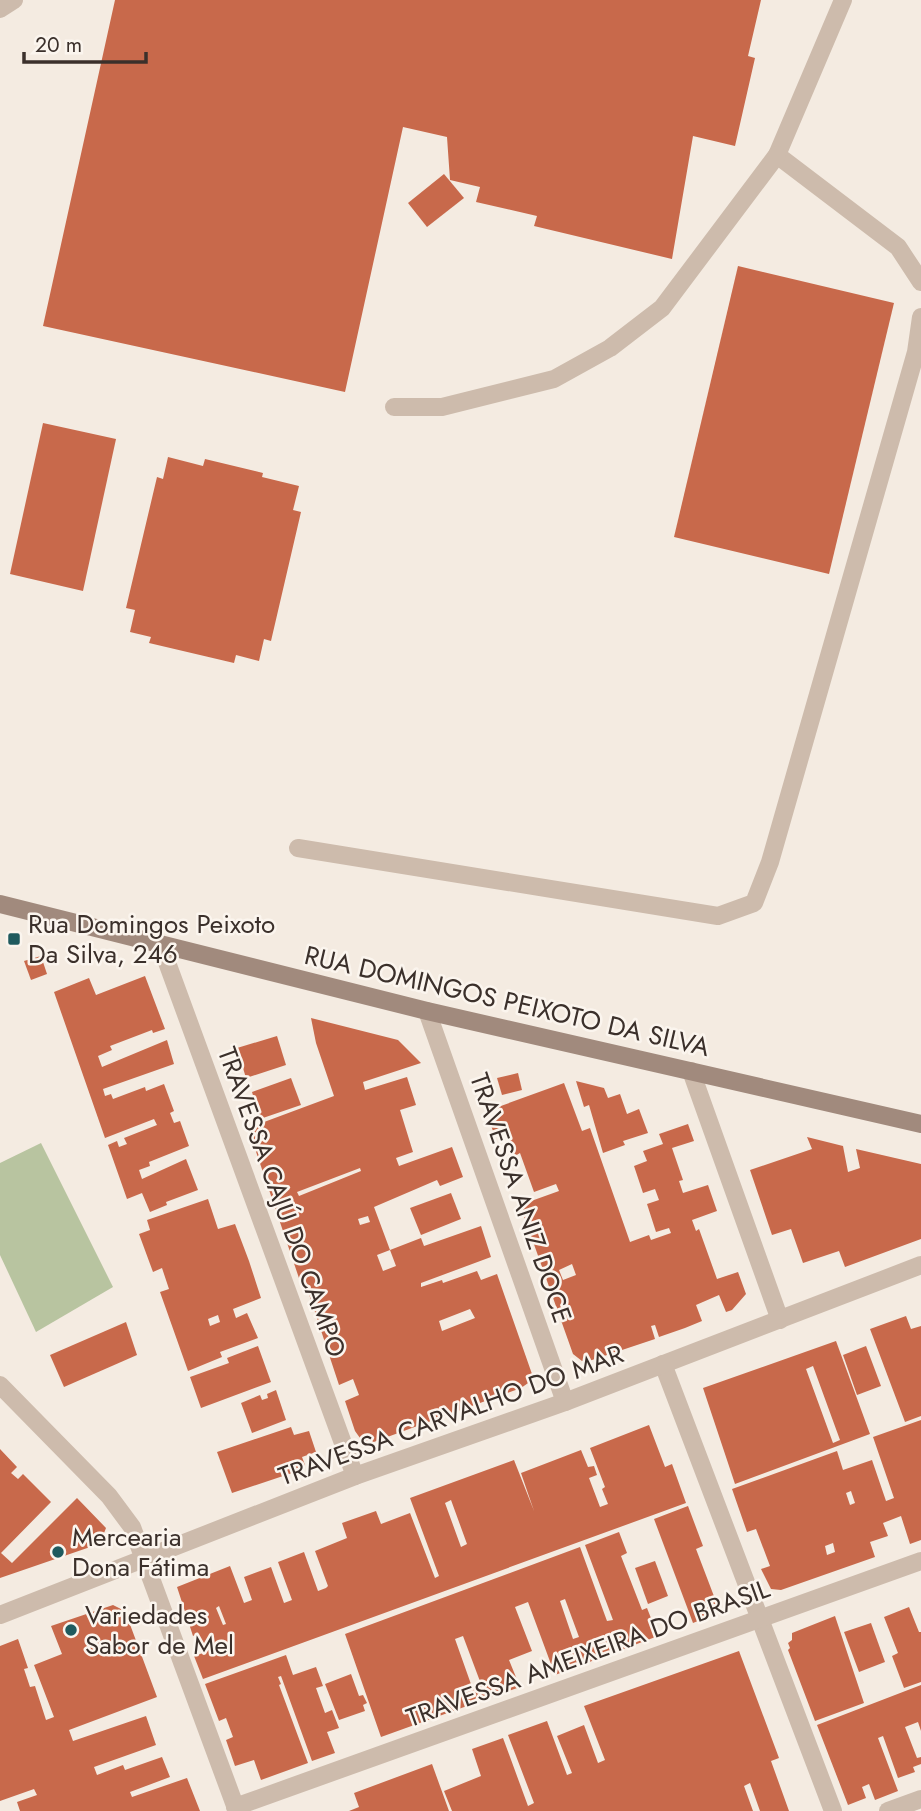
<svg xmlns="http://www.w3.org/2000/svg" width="921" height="1811" font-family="Jost,sans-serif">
<rect width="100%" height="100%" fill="#f4ebe1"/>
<!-- green -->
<polygon fill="#b8c4a0" points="41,1143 113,1287 36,1332 0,1255 0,1163"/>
<!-- building -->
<g fill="#c8694b" fill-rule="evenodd">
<polygon points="115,0 761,0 748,56 755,58 735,146 693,136 672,259 534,226 537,216 476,202 480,187 450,180 447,137 403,127 345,392 43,326"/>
<polygon points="444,174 464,198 427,227 408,203"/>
<polygon points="738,266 894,303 829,574 674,537"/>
<polygon points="43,423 116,439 83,591 10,574"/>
<polygon points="168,457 203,466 205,459 263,473 262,477 299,486 293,510 301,512 271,641 264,639 259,661 236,655 234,663 149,643 151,637 130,632 135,610 126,608 157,477 163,479"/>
<polygon points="41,956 47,974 31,980 24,961"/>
<polygon points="145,976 165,1029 153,1033 152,1030 110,1046 112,1050 98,1056 102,1067 167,1040 174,1064 103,1089 105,1096 111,1094 113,1099 145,1087 146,1091 164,1084 174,1111 170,1113 174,1123 180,1121 189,1146 149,1162 150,1166 139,1170 142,1179 186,1159 198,1190 166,1202 167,1205 150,1212 142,1193 127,1199 108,1145 117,1141 119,1147 127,1144 124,1138 157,1125 154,1119 105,1138 54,992 89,978 96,995"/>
<path d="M311,1018L398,1040L421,1063L363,1082L365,1090L407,1077L416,1105L400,1110L413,1152L396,1158L399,1166L452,1147L463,1177L440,1186L437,1180L374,1207L390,1250L377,1255L383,1271L396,1266L390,1250L421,1238L424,1246L481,1226L491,1257L421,1283V1287L442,1280L443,1283L477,1271L481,1280L497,1274L532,1374L531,1381L521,1388L371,1443L360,1438L355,1431L345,1401L359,1395L353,1379L339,1385L305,1282L301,1284L248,1128L334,1096L316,1043ZM360,1168L361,1171L299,1196L297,1192ZM368,1216L370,1222L360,1225L358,1219ZM470,1309L475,1318L442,1331L439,1321Z"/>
<polygon points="277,1036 286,1065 246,1078 237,1048"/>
<polygon points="518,1073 522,1090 502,1095 497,1078"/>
<polygon points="291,1078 301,1105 260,1119 252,1092"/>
<polygon points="576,1081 604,1088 608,1098 620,1094 627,1114 639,1109 648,1133 623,1141 625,1145 603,1153 589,1105 584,1107"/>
<path d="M564,1083L582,1131L590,1128L630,1242L649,1235L651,1240L671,1233L669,1228L656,1232L647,1204L659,1200L655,1189L643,1193L634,1166L647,1161L643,1151L663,1144L659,1134L688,1124L694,1141L672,1148L683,1180L679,1181L683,1193L708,1185L717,1211L692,1220L696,1231L699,1229L717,1279L738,1272L746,1294L732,1310L726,1312L719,1295L696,1305L702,1321L685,1328L659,1337L655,1325L651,1326L655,1339L589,1361H582L573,1354L520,1205L559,1191L556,1184L534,1192L520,1153L515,1156L504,1126L493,1131L489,1120L501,1116L498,1107ZM572,1264L576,1275L563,1280L559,1270Z"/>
<polygon points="807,1137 843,1146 848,1172 860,1168 856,1149 921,1164 921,1239 845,1267 839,1251 803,1263 791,1229 772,1235 750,1170 812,1149"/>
<polygon points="451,1193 461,1219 421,1235 410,1208"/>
<path d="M208,1199L218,1229L235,1224L249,1261L261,1298L233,1309L236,1318L247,1313L258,1338L220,1352L222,1357L188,1371L160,1292L169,1289L162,1268L153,1272L139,1234L150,1230L147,1220ZM218,1315L220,1322L210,1326L208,1319Z"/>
<polygon points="906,1316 911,1329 921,1326 921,1416 905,1422 870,1329"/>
<polygon points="126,1322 137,1355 64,1387 50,1355"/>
<path d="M836,1341L870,1434L735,1484L703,1388ZM813,1366L840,1440L833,1443L806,1369Z"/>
<polygon points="258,1346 271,1382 201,1408 190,1377 229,1363 227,1358"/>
<polygon points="866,1346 881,1386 857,1395 843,1355"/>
<polygon points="276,1390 286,1420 252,1433 241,1403 260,1395 262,1400 268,1398 267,1394"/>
<path d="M921,1420V1540L910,1544L901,1516L883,1523L888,1536L870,1542L875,1557L781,1590L771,1589L761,1569L770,1566L756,1529L747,1532L732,1489L837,1451L843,1470L872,1460L886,1501L894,1498L873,1437ZM851,1491L855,1503L850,1505L846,1493ZM833,1543L835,1552L827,1555L825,1546Z"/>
<path d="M649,1425L665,1467L672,1464L686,1503L203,1679L194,1656L203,1653L197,1634L193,1636L177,1587L230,1566L244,1603L252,1600L244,1577L271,1567L284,1603L292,1600L278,1562L304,1552L318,1591L326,1588L328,1586L315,1551L347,1538L342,1523L376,1511L381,1524L410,1513L435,1578L439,1576L410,1498L514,1460L534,1511L521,1473L581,1450L588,1467L594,1466L597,1475L589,1478L600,1507L608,1504L602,1489L605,1487L590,1448ZM451,1500L467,1544L461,1547L445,1503ZM219,1606L226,1624L223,1625L216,1608Z"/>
<polygon points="291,1427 294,1435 309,1431 316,1452 302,1457 305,1465 301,1470 232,1493 217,1452"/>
<polygon points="0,1449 17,1467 11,1473 18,1479 23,1474 51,1502 1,1553 12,1563 77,1498 106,1528 101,1541 96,1545 0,1578"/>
<polygon points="688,1506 703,1546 696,1549 720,1612 693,1623 654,1519"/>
<path d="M619,1532L627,1553L621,1556L642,1610L647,1608L658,1636L555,1675L528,1602L515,1607L532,1651L509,1660L520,1687L381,1737L345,1634L580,1547L607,1621L613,1620L585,1545ZM565,1599L579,1637L573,1639L560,1601ZM463,1636L481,1684L472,1687L455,1639Z"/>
<polygon points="655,1561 668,1596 648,1604 635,1568"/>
<polygon points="113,1605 125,1611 157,1697 69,1730 73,1741 146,1716 156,1745 94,1767 97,1775 123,1765 125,1770 162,1757 170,1777 130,1792 132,1797 187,1778 200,1811 20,1811 17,1802 37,1795 34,1789 0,1801 0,1646 18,1639 28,1668 24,1669 30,1687 35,1686 46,1720 54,1717 34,1665 62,1654 51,1626"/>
<polygon points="909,1607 919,1632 921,1632 921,1682 904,1688 892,1656 898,1653 884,1617"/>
<polygon points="835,1616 864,1703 815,1721 788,1650 790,1648 788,1643 792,1640 792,1633"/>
<polygon points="871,1623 885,1662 859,1672 844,1632"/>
<polygon points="739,1651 779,1758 771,1761 789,1811 760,1811 750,1783 744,1786 753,1811 452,1811 444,1791 481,1776 472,1749 503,1738 528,1806 534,1803 508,1735 547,1721 567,1775 572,1773 557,1736 584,1725 598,1763 605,1760 584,1706"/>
<polygon points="286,1655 293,1675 316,1667 323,1686 316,1688 325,1713 332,1710 339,1728 327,1732 335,1753 312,1761 281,1676 278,1677 281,1684 279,1685 308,1763 261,1780 254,1760 235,1766 226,1740 233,1737 226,1718 219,1721 205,1684"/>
<polygon points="351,1674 359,1696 363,1695 367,1703 363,1705 365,1711 339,1720 325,1684"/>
<polygon points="921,1685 921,1731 918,1722 905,1727 917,1758 921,1757 921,1764 913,1767 915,1772 898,1778 883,1736 878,1738 898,1791 875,1800 869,1784 862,1787 866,1798 848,1805 817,1725"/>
<polygon points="432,1764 449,1811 349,1811 359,1807 354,1793"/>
</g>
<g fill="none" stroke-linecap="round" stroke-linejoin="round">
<!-- lane -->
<g stroke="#cdbbac" stroke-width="18">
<polyline points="843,0 777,155 898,247 921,282"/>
<polyline points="0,9 14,0"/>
<polyline points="394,407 442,407 554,379 610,348 662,308 777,155"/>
<polyline points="298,848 718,916 754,903 770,862 916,352 921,317"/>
</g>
<!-- street -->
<g stroke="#cdbbac" stroke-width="18">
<polyline points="161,946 355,1476"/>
<polyline points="427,1011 565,1402"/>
<polyline points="691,1071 780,1320"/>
<polyline points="663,1364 833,1811"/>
<polyline points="0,1385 109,1496 132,1527 237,1811"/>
<polyline points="0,1615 355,1476 565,1402 921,1265"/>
<polyline points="235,1807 921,1561"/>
<polyline points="888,1811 921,1799"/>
</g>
<!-- secondary -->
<polyline stroke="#a18a7d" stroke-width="18" points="0,904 427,1011 921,1124"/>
</g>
<!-- markers -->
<g fill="#1f5a5e" stroke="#fbf5ee" stroke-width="2.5">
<rect x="7" y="932" width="14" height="14" rx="3.5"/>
<circle cx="58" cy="1552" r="7"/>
<circle cx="71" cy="1630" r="7"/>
</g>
<g text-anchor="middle" stroke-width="5" stroke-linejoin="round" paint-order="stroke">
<!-- poi labels -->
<g font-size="26" fill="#3b302b" stroke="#fbf5ee" text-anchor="start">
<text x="28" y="933">Rua Domingos Peixoto<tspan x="28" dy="30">Da Silva, 246</tspan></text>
<text x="72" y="1546">Mercearia<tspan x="72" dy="30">Dona Fátima</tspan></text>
<text x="85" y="1624">Variedades<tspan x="85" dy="30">Sabor de Mel</tspan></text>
</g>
<!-- street labels -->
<g font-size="26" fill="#3b302b" stroke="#fbf5ee">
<text transform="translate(507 1001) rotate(13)" y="9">RUA DOMINGOS PEIXOTO DA SILVA</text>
<text transform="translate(521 1198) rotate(71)" y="9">TRAVESSA ANIZ DOCE</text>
<text transform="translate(282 1202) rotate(70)" y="9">TRAVESSA CAJÚ DO CAMPO</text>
<text transform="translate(451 1415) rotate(-20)" y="9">TRAVESSA CARVALHO DO MAR</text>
<text transform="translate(588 1653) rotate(-20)" y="9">TRAVESSA AMEIXEIRA DO BRASIL</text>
</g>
</g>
<!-- scale -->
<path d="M24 52v10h122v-10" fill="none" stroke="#3b302b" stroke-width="3.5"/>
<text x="35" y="52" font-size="21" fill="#3b302b" stroke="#fbf5ee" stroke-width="5" paint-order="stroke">20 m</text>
</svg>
